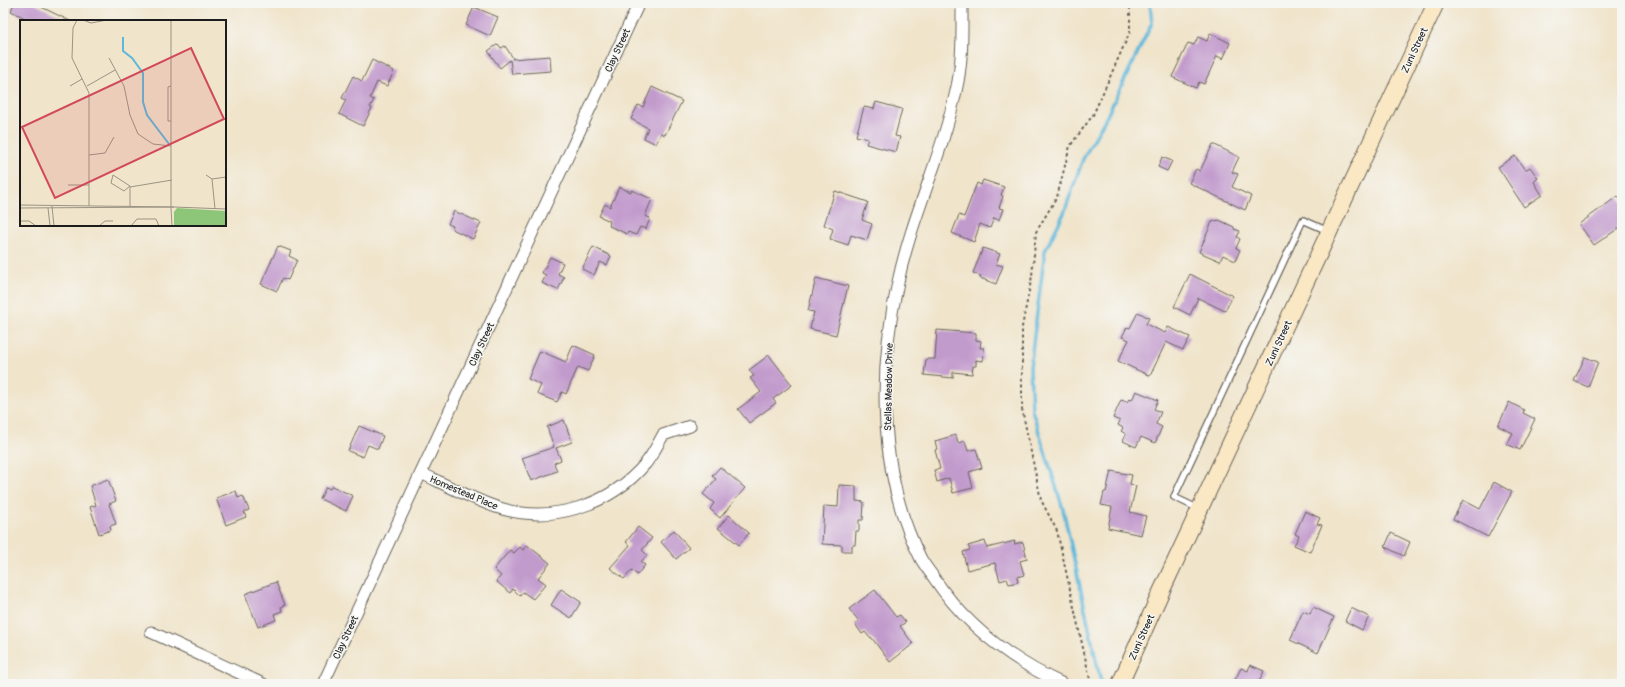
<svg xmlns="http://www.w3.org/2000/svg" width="1625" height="687" font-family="Pangolin,sans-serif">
<rect width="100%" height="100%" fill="#f6f6f2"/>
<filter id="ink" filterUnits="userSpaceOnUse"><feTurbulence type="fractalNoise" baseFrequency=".025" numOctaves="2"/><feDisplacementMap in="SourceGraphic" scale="8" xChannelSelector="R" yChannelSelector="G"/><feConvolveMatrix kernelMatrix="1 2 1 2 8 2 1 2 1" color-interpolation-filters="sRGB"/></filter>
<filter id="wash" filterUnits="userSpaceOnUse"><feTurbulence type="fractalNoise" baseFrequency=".012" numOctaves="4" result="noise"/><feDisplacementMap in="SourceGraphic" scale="16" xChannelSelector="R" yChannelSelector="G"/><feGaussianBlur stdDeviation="0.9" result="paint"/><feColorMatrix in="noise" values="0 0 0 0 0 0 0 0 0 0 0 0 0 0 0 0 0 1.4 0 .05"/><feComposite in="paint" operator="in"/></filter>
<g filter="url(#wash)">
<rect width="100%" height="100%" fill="#f0e4ca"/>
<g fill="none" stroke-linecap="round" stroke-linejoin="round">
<!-- stream -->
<polyline stroke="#5db8db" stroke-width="3.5" points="1101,682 1063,509 1032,410 1030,367 1045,251 1064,213 1083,159 1107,116 1152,23 1150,3"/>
</g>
<g id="blocks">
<!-- building -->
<g fill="#c29bcd">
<polygon points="14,3 33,3 70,21 31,21 11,11"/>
<polygon points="474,7 498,17 490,36 466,25"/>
<polygon points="1210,33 1230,43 1223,59 1217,56 1204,84 1199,82 1196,88 1172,77 1188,43 1194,45 1198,37 1207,41"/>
<polygon points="498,44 501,48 505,46 513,58 512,59 550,56 551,71 512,74 510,60 500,68 488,51"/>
<polygon points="372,60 394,71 387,86 377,82 370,98 374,100 370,107 372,108 363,126 339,114 346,100 342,98 353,76 362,81"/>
<polygon points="652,87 682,101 665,135 661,133 656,144 644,138 648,128 631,119 638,105 643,107"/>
<polygon points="876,102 902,109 895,136 900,137 896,152 866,144 868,139 856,136 864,107 874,109"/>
<polygon points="1213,144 1239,157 1232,172 1238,174 1232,187 1251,196 1245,210 1189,183 1196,169 1200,171"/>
<polygon points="1515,156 1525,170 1530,167 1538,178 1534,182 1542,195 1524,207 1498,167"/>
<polygon points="1162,157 1172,161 1167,171 1158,167"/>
<polygon points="983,180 1004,187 1001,195 1003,196 999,208 1003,209 999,220 994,218 990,228 980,224 974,242 952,233 959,215 964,217 977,183 981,185"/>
<polygon points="619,187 631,192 631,190 652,199 645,216 650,218 646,229 640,227 636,235 628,232 627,234 609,226 610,221 599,216 605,204 610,207"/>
<polygon points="835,191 868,202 862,220 872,224 867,240 851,235 848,245 830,239 833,229 824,225"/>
<polygon points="1618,196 1622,202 1622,226 1594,245 1579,224"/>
<polygon points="454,211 481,223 473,239 452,229 453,226 448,224"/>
<polygon points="1219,220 1234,227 1234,229 1240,231 1237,237 1240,239 1236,248 1240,250 1235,261 1223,255 1220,261 1199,252 1212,222"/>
<polygon points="278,246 291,251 289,256 297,260 288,280 283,278 277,291 261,284"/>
<polygon points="593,247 611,256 607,265 600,262 594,275 582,269"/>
<polygon points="983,248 1000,254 996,264 1003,266 996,284 980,278 981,276 973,273"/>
<polygon points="550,257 563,263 558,274 564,277 558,290 542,283 546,275 542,273"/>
<polygon points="1190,274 1233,296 1225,311 1198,298 1190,315 1174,307"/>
<polygon points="816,278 848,286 836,335 810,329 814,312 808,311"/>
<polygon points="1138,312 1149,318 1146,324 1165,333 1168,327 1190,337 1183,350 1166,342 1150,376 1118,361 1129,340 1122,337 1127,327 1130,328"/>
<polygon points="937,330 976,333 976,340 981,341 980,348 984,348 983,361 976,360 976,366 973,366 972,374 953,372 953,378 924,375 926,359 935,359"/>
<polygon points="573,345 595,355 588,371 578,367 566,394 562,392 557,402 537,394 541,385 528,379 540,351 566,362"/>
<polygon points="769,355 792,385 773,399 776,403 749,423 738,409 761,392 750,378 754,376 749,370"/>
<polygon points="1585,357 1598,362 1588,387 1574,381"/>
<polygon points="1136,391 1158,400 1154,409 1161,412 1156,424 1162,427 1155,443 1141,437 1136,447 1123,441 1126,434 1121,431 1123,428 1118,425 1120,421 1113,418 1121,400 1127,402 1129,399 1132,400"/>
<polygon points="1509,402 1524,410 1523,413 1535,419 1520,450 1507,444 1513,433 1498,426"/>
<polygon points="564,420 572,442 556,448 561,460 554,463 557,471 531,481 522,458 554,447 547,427"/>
<polygon points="359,426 383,436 378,449 368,445 363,457 348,451"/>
<polygon points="956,435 958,443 965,441 968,451 976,449 982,468 969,472 973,488 953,493 949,478 937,482 934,470 940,469 935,450 937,449 935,441"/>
<polygon points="720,467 745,488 720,518 710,509 714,503 703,494 716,479 712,476"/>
<polygon points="1111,471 1132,475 1130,484 1136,486 1130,512 1146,516 1141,535 1108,528 1112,507 1101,505 1104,492 1106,492"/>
<polygon points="108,479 116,501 109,504 116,524 110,526 111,530 99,534 90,507 96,505 90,486"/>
<polygon points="1494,482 1512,492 1488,537 1453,519 1463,500 1480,509"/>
<polygon points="839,485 856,486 856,501 864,502 863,520 859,520 859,531 856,531 855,545 852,545 852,551 842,551 842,545 822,544 824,506 838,507"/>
<polygon points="332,486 353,496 346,511 320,499 326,487 330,489"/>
<polygon points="236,491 238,498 243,496 249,510 244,512 246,517 226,525 216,498"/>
<polygon points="1305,511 1320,518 1317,524 1322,525 1310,552 1294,545 1299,536 1295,534"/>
<polygon points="729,515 749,533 739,545 718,528"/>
<polygon points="638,527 652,538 642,550 647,555 641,562 645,565 637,575 632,570 624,579 610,568 630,545 626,542"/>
<polygon points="674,530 689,548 676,559 661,542"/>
<polygon points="1391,533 1410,542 1404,556 1385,547"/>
<polygon points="985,541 987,548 1015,541 1014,544 1023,542 1027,559 1020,561 1024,575 1017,577 1018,582 1009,584 1007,579 1000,581 995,563 967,570 963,552 970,550 968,546"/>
<polygon points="527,545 550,563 538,578 546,584 533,599 523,592 520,596 513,589 510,593 496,581 501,576 494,569 510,550 514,553 520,547 523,550"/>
<polygon points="276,582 285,605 281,607 282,611 274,614 276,620 258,627 245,594"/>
<polygon points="561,589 581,602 571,618 551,605"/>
<polygon points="875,590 896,617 900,615 906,622 900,626 913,644 890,662 871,637 870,638 865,632 862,634 855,624 859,621 849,609"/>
<polygon points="1313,607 1334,617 1318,653 1290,640 1303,611 1310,614"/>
<polygon points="1351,608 1369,617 1362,630 1345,621"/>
<polygon points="1250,665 1264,671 1258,684 1233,684 1241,668 1248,671"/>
</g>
</g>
</g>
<g filter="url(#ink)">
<use href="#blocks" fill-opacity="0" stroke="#666259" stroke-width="1"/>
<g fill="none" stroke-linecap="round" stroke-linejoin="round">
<!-- lane casing -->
<g stroke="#666259" stroke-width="8">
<polyline id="lane" points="1199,509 1174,497 1303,220 1328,231"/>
</g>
<!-- street casing -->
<g stroke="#666259" stroke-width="13">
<g id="street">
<path d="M962,3C962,32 963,62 956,91C942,156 912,216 898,282C878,372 878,475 921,559C925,566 930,572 934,578C966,626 1011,660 1063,684"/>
<path d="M421,473C446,485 470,498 496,507C550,525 610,506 646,463C653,454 658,444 663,435L690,426"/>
<polyline points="151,632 263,684"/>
<polyline points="323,684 639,3"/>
</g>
</g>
<!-- secondary casing -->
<g stroke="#666259" stroke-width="18">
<polyline id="secondary" points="1120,684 1161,592 1436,3"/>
</g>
<!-- path -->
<polyline stroke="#666259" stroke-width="2" stroke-dasharray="3 3" stroke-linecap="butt" points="1091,684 1057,531 1041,500 1022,409 1022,327 1032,276 1036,232 1057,197 1070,146 1093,115 1130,32 1130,3"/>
<!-- lane -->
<use href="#lane" stroke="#fff" stroke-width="5.5"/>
<!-- street -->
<use href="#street" stroke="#fff" stroke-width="11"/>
<!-- secondary -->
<use href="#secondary" stroke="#fae7c3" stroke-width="16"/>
</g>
</g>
<g text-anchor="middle" stroke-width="3" stroke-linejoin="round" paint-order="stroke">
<!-- street labels -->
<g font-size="10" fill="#1c1c1c" stroke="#f6f6f2">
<text transform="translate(617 50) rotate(-65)" y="4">Clay Street</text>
<text transform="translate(1414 50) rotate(-65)" y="4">Zuni Street</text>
<text transform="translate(1278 343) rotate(-65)" y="4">Zuni Street</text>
<text transform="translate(481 344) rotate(-65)" y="4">Clay Street</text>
<text transform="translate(888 387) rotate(-89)" y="4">Stellas Meadow Drive</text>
<text transform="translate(464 492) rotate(23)" y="4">Homestead Place</text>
<text transform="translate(345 637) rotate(-65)" y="4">Clay Street</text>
<text transform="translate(1141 637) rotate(-66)" y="4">Zuni Street</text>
</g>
</g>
<!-- overview -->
<g transform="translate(20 20)">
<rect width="206" height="206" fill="#f0e4ca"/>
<path d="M157,188L206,191V206H154V192Z" fill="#8ec679"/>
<path fill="none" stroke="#5db8db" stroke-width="2" d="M103,17V31L112,38L123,53V82L127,95L149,124"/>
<path fill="none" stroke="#9b9484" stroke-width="1" d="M57,0L53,8L52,38L69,73V186M63,0L71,3L87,0M151,0V188M89,38L104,66L110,95L118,114L133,124L151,126M50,66L62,59M67,66L95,50M151,101H148V67L151,66M69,135L85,133L94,117M186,155L192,159L206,157M192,159L195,189M48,165H69M110,166L104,171L91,163L93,155L110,166V187M110,167L152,160M0,185L154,187M32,186L34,206M0,188L154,187L206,189M28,188L30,206M151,188L152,206M0,201H9L16,206M79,206L85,201H93M111,206L117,199H136L139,206"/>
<path fill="#d1495b" fill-opacity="0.15" stroke="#d1495b" stroke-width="2" d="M171,28L204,99L35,178L2,107Z"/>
<rect width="206" height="206" fill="none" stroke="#1c1c1c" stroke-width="2"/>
</g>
<!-- margin -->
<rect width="1625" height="687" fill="none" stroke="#f6f6f2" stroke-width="16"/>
</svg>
